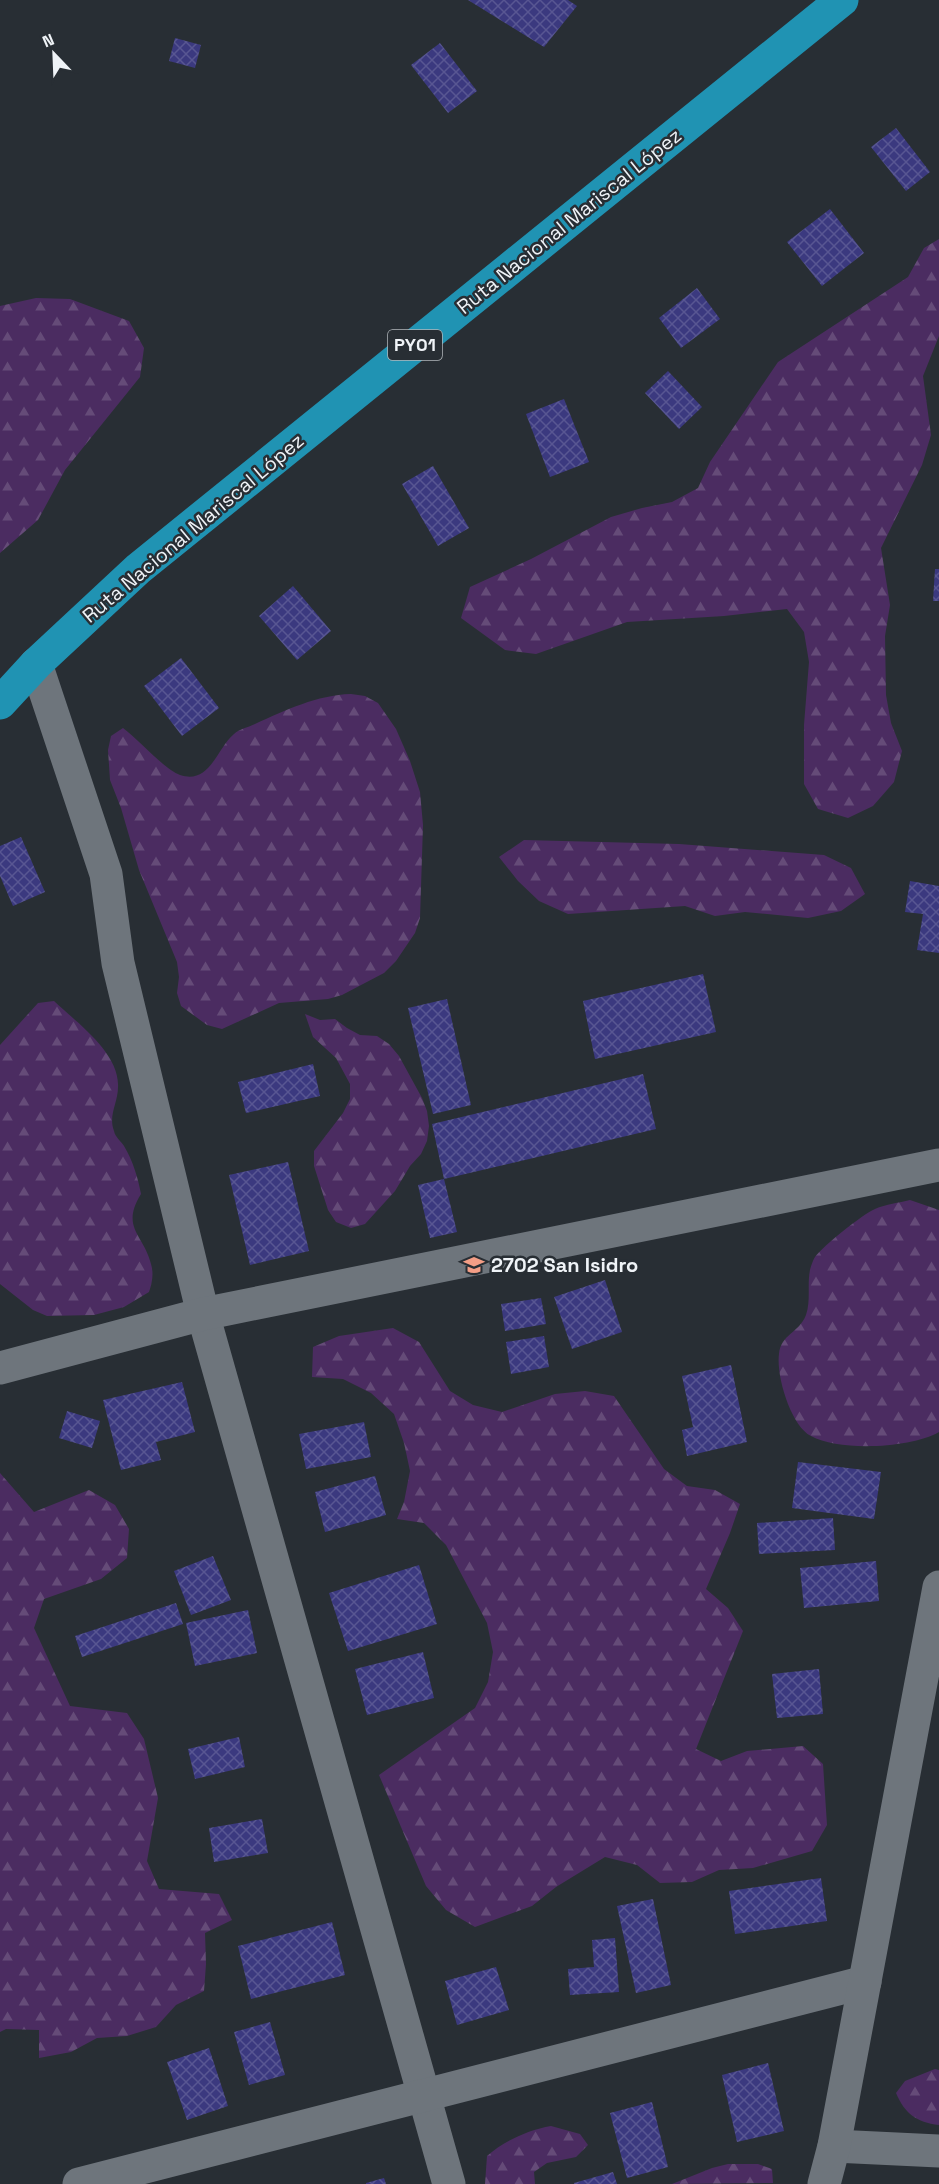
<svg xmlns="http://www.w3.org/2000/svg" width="939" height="2184" font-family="'Space Grotesk',sans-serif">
<defs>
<pattern id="forest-firs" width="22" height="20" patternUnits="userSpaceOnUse" patternTransform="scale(1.5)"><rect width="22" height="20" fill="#4b2c61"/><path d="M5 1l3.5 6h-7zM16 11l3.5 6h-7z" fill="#654b78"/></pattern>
<pattern id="building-cross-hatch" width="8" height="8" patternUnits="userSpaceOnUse" patternTransform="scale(1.5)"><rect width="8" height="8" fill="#3b397f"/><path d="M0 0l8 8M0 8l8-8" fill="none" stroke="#585692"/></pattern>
</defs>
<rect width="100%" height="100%" fill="#282e34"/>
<!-- forest -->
<g fill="url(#forest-firs)">
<polygon points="939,239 939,336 923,376 931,435 922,465 881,548 890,605 885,636 886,695 891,723 902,751 894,782 873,806 848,818 818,809 804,784 804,725 809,662 804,632 787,609 724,616 627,622 536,654 505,650 461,618 470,587 531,559 611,517 642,508 672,502 698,488 710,462 778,362 908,277 924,248"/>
<polygon points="36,298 70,299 129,321 144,348 140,377 65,470 38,520 0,553 0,306"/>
<path d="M351,694L365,696L378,703L396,729L410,761L420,792L423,825L420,918L415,933L396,961L384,973L342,995L328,999L279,1003L222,1029L207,1025L181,1006L177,993L179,977L177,962L139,870L121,808L110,780L108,750L111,736L123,728C139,740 164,769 180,775C210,785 217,748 234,734C239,729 249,727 255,724C286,710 317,695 351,694Z"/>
<polygon points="524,840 679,844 824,855 851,868 865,894 841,911 808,918 745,912 715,916 685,906 568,914 539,901 518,881 499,857"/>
<path d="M54,1001C76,1022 120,1053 118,1087C118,1103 108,1115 114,1131C115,1137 121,1141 124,1146C133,1161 138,1178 141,1194C120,1228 144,1235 151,1264C154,1274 152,1283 149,1292L124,1307L94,1315L47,1316L33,1310L0,1284V1045L38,1003Z"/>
<polygon points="305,1014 320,1020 335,1019 347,1028 360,1035 377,1036 389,1044 399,1056 422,1098 427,1111 429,1126 427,1141 421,1154 410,1166 395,1191 365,1224 351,1228 336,1222 328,1210 314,1166 314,1151 343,1113 350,1099 350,1084 336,1058 313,1037"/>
<path d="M910,1200L939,1210V1432C911,1448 840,1452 811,1436C791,1426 776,1376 779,1354C781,1334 799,1333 806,1315C811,1300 807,1285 810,1270C811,1266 813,1260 815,1257C823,1246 863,1214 875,1209C886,1204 899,1203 910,1200Z"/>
<polygon points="393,1328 419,1342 450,1391 473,1405 502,1412 555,1394 585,1391 614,1396 664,1469 687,1486 715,1490 740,1504 730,1533 706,1589 728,1608 743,1631 696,1749 721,1761 747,1751 803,1746 823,1764 827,1825 812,1851 753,1868 719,1870 692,1882 660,1883 637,1865 605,1857 556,1887 532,1906 475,1927 446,1910 426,1886 379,1775 475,1708 488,1682 493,1652 487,1623 446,1545 424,1523 397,1519 404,1502 410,1471 404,1443 394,1414 371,1393 343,1379 312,1377 313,1347 339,1336"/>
<polygon points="0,1473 34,1512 89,1490 115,1505 129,1529 127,1558 101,1579 44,1599 34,1628 70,1706 127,1713 144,1739 158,1798 147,1861 159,1889 219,1894 232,1920 205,1933 206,1964 204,1991 176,2005 156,2027 127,2036 97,2038 71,2052 39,2058 39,2030 6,2029 0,2032"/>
<path d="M935,2069L939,2070V2125C916,2122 905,2114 896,2093L905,2081Z"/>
<path d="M551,2126L580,2134L588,2145L576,2157L547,2163L534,2172L535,2184H485L487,2156C504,2141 528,2130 551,2126Z"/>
<polygon points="728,2164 758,2164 772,2169 773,2183 672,2184 712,2168"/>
</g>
<!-- building -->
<g fill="url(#building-cross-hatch)">
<polygon points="468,0 568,0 577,6 544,47"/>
<polygon points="175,38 201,45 195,68 169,61"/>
<polygon points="440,43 477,91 448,113 411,65"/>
<polygon points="896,128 930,172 906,191 871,147"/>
<polygon points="830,209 864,253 822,286 787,242"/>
<polygon points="697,288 720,319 681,348 659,318"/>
<polygon points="668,371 702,407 679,429 645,393"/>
<polygon points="564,399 589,462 550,477 526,414"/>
<polygon points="433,466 469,528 438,546 402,484"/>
<polygon points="935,569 939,569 939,601 933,601"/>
<polygon points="293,586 331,631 297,660 259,616"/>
<polygon points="181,658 219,708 182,736 144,686"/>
<polygon points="21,837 45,892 13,906 0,876 0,846"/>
<polygon points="910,881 939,886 939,953 917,950 923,914 905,912"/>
<polygon points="703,974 716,1032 595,1059 583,1001"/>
<polygon points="447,999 471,1105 433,1114 408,1008"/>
<polygon points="313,1064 320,1096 246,1113 238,1082"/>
<polygon points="643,1074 656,1129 444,1179 457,1232 430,1238 418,1185 444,1179 432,1124"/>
<polygon points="288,1162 309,1251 250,1265 229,1175"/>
<polygon points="605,1280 622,1332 572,1349 554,1297"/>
<polygon points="541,1298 546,1324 505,1331 501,1304"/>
<polygon points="544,1336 549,1367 511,1374 506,1342"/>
<polygon points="731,1365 747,1442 687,1456 682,1430 693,1427 682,1376"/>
<polygon points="182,1382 195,1432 156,1442 161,1460 121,1470 103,1400"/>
<polygon points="67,1411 100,1421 92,1448 59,1438"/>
<polygon points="364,1422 371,1457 306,1469 299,1434"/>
<polygon points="798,1462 881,1472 874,1519 792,1508"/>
<polygon points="375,1476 386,1515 325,1532 315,1492"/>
<polygon points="833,1518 835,1550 759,1554 757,1523"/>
<polygon points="213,1556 231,1600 191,1615 174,1571"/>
<polygon points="876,1561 879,1601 804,1608 800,1568"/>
<polygon points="419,1565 437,1624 348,1651 329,1593"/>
<polygon points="176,1603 183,1624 82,1657 75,1636"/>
<polygon points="248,1610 257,1653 195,1666 186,1623"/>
<polygon points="423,1652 434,1698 367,1715 355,1669"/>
<polygon points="819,1669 823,1714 777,1718 772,1674"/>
<polygon points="239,1737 245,1767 195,1779 188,1749"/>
<polygon points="262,1819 268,1853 214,1862 209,1828"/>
<polygon points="821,1878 827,1921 735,1934 729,1891"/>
<polygon points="653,1899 671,1985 636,1993 617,1906"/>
<polygon points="332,1922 345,1975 251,1999 238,1946"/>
<polygon points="615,1938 619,1992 570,1995 568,1969 594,1967 592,1940"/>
<polygon points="496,1967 509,2010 457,2025 445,1981"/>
<polygon points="270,2022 285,2075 249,2085 234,2032"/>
<polygon points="209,2048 228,2106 187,2120 167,2062"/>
<polygon points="768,2063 784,2131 737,2142 722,2075"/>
<polygon points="652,2102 668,2167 627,2178 610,2113"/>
<polygon points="613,2172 617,2184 574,2184 574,2183"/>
<polygon points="384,2178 386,2184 366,2184 366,2183"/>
</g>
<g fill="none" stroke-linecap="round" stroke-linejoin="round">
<!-- minor -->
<g stroke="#6e757c" stroke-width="33">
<polyline points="36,664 106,874 118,963 203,1314 449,2184"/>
<polyline points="0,1368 203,1314 939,1165"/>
<polyline points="834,2146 939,2151"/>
<polyline points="79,2184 865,1982"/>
<polyline points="824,2184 834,2146 939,1587"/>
</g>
<!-- highway -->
<polyline stroke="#2093b3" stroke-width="33" points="0,703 36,664 138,569 842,0"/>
</g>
<!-- icons -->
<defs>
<g id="school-bare" transform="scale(1.62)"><path d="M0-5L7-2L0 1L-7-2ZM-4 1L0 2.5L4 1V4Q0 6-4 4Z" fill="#f49e86" stroke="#282e34" stroke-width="2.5" paint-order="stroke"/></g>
</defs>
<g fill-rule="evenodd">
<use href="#school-bare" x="474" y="1265"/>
</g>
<g text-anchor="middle" stroke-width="5" stroke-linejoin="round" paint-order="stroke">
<!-- shield labels -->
<rect fill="#282e34" stroke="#b3b8bc" stroke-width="1.5" x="388" y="330" width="54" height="30" rx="4.5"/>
<g font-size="18" font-weight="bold" fill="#eff3f7">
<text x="415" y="351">PY01</text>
</g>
<!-- street labels -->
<g font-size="20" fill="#eff3f7" stroke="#282e34">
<text transform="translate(569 221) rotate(-39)" y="7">Ruta Nacional Mariscal López</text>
<text transform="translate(193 528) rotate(-40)" y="7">Ruta Nacional Mariscal López</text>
</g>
<!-- poi labels -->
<g font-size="20" font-weight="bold" fill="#eff3f7" stroke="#282e34" text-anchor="start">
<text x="491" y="1272">2702 San Isidro</text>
</g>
</g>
<!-- north arrow -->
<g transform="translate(54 54) rotate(337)" stroke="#282e34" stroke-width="4.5" paint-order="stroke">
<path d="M0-4.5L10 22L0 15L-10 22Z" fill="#eff3f7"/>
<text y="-9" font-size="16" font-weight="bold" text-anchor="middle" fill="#eff3f7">N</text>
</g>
</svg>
